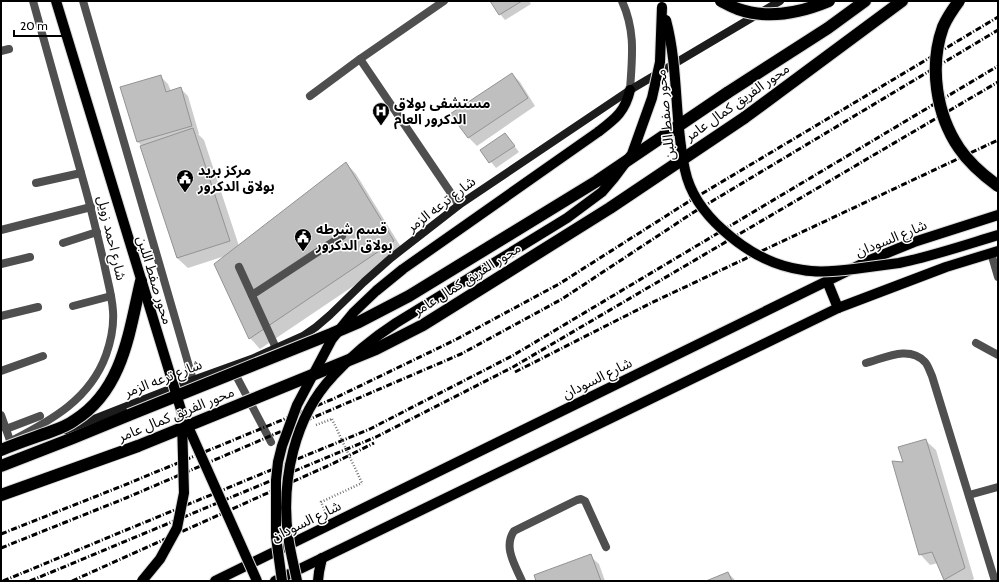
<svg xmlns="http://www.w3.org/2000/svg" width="999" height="582" font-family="Cabin,'Noto Sans Arabic',sans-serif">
<rect width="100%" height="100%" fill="#fff"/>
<!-- shadow -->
<g fill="#0003">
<polygon points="491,1 529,1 531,4 505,20 500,14"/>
<polygon points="512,74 520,82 535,106 477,146 469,138 451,114"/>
<polygon points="160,76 168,84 171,91 180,88 188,96 199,134 198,134 204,140 239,246 346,163 356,174 404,252 260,349 250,338 225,256 188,268 177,258 142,146 138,142"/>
<polygon points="505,134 519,152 496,168 482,151"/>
<polygon points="925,440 936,450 974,579 970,581 946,581 938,563 930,565 920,554"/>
<polygon points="590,556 599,564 605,581 538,581"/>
<polygon points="728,573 736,581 709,581"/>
</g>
<!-- building -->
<g fill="#bfbfbf" stroke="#939393">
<polygon points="490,1 522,1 499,15"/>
<polygon points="512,73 528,98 468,138 450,114"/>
<polygon points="161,75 166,92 181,87 192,126 137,142 120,87"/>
<polygon points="193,128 230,241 177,258 140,146"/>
<polygon points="505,133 515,146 489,163 480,150"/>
<polygon points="346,162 394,241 249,339 214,264"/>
<polygon points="926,439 965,568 944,580 932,552 919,555 892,461 903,462 898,447"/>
<polygon points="591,554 601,581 536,581 534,575"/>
<polygon points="728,572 732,581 706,581"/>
</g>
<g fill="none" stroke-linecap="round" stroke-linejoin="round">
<!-- primary casing -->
<g stroke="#dbdbdb" stroke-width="12">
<g id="primary">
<path d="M598,132C615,119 625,112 630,90"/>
<polyline points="827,281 838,308"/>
<polyline points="215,581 870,260 914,242 998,215"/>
<polyline points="275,581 838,308 946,267 998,251"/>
<polyline points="318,581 319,572 322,558"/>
</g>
</g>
<!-- motorway casing -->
<g stroke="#dbdbdb" stroke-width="14">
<g id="motorway">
<polyline points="727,93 828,28 865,1"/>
<polyline points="744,118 902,1"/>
<polyline points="1,466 73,438 129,415"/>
<polyline points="1,495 138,446"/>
</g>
</g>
<!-- path -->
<g stroke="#717171" stroke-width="2.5" stroke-dasharray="1 2" stroke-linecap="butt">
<polyline points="316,425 332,419"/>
<polyline points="326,513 321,502 362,483"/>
</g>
<!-- service -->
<g stroke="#4f4f4f" stroke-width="8">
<polyline points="360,59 459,205"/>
<polyline points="310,96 360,59 444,1"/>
<polyline points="991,253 998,277"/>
<polyline points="239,267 276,348"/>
<polyline points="252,295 342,236"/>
<polyline points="976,343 998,355"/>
<path d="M866,363C885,358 909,345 925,362C928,365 930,372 932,376L995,581"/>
<polyline points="232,368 271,442"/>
<polyline points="969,495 998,487"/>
<path d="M522,581C515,565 503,547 514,531L577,500L581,499L585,501L606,547"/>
</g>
<!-- minor -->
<g stroke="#4f4f4f" stroke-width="8">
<polyline points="83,1 193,380"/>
<polyline points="1,51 9,49"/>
<polyline points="36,183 81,173"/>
<polyline points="1,230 91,207"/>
<polyline points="63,243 97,232"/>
<polyline points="1,264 30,257"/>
<polyline points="73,306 111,296"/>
<polyline points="1,316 38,307"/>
<polyline points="1,371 43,356"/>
<polyline points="1,415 12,446"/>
<polyline points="6,429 40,416"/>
<path d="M13,440C52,420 90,399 106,355C111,341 114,326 113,311C112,295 107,279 104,263C98,238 92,212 85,187C68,125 50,63 33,1"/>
</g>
<!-- tertiary -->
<path stroke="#4f4f4f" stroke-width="8" d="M622,1C636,32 632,58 630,90"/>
<!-- secondary -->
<polyline stroke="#1c1c1c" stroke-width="8" points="66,430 193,380 254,358 303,336 316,327 330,315 364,282 391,258 459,205 630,90 780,1"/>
<!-- primary -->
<use href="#primary" stroke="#000" stroke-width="10"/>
<!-- motorway -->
<use href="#motorway" stroke="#000" stroke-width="12"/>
<!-- rail -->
<g stroke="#000" stroke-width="3" stroke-dasharray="6 2 1 2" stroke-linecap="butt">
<polyline points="515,372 651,303 998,140"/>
<polyline points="1,534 122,486 333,399 455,340 559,284 688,202 998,17"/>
<polyline points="1,548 126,498 461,354 562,299 694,212 998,30"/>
<polyline points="3,581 370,429 512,356 998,66"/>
<polyline points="30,581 376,437 513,367 998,82"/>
<polyline points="72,581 332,464 374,443"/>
</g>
<!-- primary-bridge casing -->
<g stroke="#dbdbdb" stroke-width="12" stroke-linecap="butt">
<g id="primary-bridge">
<polyline points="56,1 182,413 257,581"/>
<path d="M666,20C679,69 674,121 685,170C690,194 705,214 723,230C745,250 773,266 803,270C819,273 838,271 854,269C869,267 884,265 899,263C933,256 965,245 998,235"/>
<polyline points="142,581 160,559 177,528 184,493 182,421"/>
<polyline points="282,581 276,537 276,480 278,462 282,446 297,405 332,339 354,312 376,291 403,269 598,132"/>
<path d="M297,581C294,566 290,551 288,536C281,481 294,417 333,376C352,355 373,338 396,323L567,218L602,192L614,178L632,154L652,98L660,62L662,7"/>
</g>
</g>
<!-- motorway-bridge casing -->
<g stroke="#dbdbdb" stroke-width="14" stroke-linecap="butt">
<g id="motorway-bridge">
<path d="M721,1C727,4 732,7 738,9C769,20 800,13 829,1"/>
<path d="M959,1C953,9 947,18 943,27C929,66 936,114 959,148C969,163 983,175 998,186"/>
<polyline points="129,415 331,334 359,322 409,296 597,181 727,93"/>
<polyline points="138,446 376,349 423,325 610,208 744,118"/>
<path d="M1,450C15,444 30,439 44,434C55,430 66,427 75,420C123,390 129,332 141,281"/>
</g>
</g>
<!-- path-bridge -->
<polyline stroke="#717171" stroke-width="2.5" stroke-dasharray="1 2" stroke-linecap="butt" points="332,419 362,483"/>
<!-- primary-bridge -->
<use href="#primary-bridge" stroke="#000" stroke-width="10"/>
<!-- motorway-bridge -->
<use href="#motorway-bridge" stroke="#000" stroke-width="12"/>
</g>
<!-- icons -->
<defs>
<g id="hospital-pin" transform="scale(0.9)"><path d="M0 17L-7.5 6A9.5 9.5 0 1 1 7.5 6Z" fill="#000" stroke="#fff"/><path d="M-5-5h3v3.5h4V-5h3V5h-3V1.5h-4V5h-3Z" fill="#fff"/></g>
<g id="civic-pin" transform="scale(0.9)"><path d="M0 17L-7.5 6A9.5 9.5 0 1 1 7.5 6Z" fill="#000" stroke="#fff"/><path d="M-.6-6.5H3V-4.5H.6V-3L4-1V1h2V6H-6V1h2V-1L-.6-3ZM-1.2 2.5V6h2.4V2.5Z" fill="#fff"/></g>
</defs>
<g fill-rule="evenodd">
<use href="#hospital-pin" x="381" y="111"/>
<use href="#civic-pin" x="185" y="178"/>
<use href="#civic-pin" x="303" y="237"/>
</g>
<g text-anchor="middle" stroke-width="3" stroke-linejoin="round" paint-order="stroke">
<!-- street labels -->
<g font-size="14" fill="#000" stroke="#fff">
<text transform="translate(737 102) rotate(-35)" y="5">محور الفريق كمال عامر</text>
<text transform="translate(665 115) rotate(-96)" y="5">محور صفط اللبن</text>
<text transform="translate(441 204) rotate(-37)" y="5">شارع ترعه الزمر</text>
<text transform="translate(112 238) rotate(77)" y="5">شارع احمد زويل</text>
<text transform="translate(891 238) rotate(-22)" y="5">شارع السودان</text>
<text transform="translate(467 279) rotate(-32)" y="5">محور الفريق كمال عامر</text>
<text transform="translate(155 280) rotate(73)" y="5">محور صفط اللبن</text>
<text transform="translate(163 378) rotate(-21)" y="5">شارع ترعه الزمر</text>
<text transform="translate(597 378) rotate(-26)" y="5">شارع السودان</text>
<text transform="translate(176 414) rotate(-22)" y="5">محور الفريق كمال عامر</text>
<text transform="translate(306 521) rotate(-26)" y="5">شارع السودان</text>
</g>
<!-- poi labels -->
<g font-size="14" font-weight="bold" fill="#000" stroke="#fff" text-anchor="start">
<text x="394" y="108">مستشفى بولاق<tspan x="394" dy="16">الدكرور العام</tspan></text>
<text x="198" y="175">مركز بريد<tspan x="198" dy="16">بولاق الدكرور</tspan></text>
<text x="316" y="234">قسم شرطه<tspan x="316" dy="16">بولاق الدكرور</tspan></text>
</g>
</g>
<!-- border -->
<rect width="999" height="582" fill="none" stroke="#000000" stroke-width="4"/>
<!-- scale -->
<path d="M14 30v6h52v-6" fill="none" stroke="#000000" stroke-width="2"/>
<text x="20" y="30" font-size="12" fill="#000000" stroke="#ffffff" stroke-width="3" paint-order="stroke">20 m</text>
</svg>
